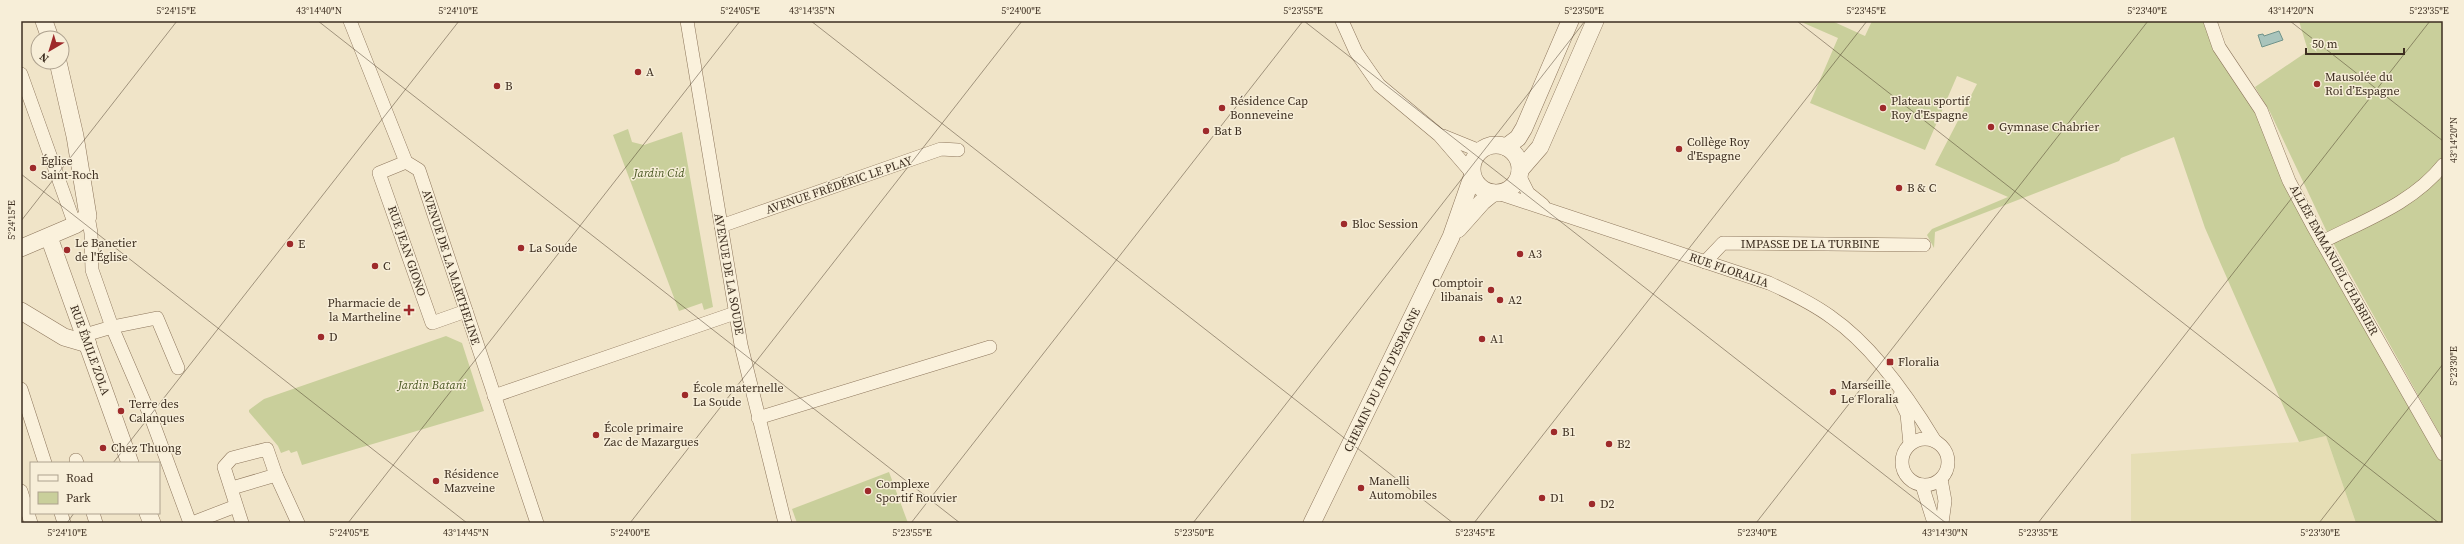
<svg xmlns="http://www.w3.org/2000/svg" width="2464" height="544" font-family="'Source Serif 4',serif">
<rect width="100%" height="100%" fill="#f0e4c8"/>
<!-- farmland -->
<polygon fill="#e6deb5" points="2326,436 2356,523 2131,523 2131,454 2299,442"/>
<!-- green -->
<g fill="#c9cf9b">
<polygon points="1799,21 1832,21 1865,36 1872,21 2207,21 2384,362 2443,465 2443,523 2356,523 2326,436 2299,442 2205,228 2174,137 2121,158 2119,161 1935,232 1934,248 1927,235 1932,229 2008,197 1935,165 1977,84 1957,76 1925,150 1810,103 1838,38"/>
<polygon points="2299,21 2443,21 2443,440 2326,230 2270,112 2255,87 2308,51"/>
<polygon points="628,129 632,142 644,145 682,132 713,307 704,310 702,303 679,311 613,135"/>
<polygon points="446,336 462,343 484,411 302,465 297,451 291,453 289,450 281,453 278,446 249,412 249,410 264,399"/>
<polygon points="889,472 908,523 797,523 792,509"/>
</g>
<!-- water -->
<polygon fill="#a9c4bc" stroke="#6f938a" points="2279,31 2283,40 2262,47 2258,35 2263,34 2264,36"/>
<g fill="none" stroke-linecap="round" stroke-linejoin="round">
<!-- minor casing -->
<g stroke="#8d765c" stroke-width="14">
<g id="minor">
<polyline points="350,21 406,162 419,170 537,523"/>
<polyline points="687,21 741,345 785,523"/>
<polyline points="1342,21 1356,52 1379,85 1439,135 1471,172"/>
<polyline points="2210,21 2219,47 2261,110 2289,181 2313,226 2443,454"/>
<polyline points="21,74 75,225"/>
<polyline points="1443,136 1480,151"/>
<polyline points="406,162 379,173 432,323 466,311"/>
<polyline points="1519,175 1528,193 1543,205"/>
<path d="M1498,193L1769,283C1791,293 1812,303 1831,317C1873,346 1909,398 1935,441"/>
<polyline points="88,216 91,233 92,270 112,327 152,420 190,523"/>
<polyline points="721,226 941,149 958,150"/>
<path d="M2322,242C2365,220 2413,203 2443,165"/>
<polyline points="1705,262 1723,243 1924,245"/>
<polyline points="85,335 112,327 157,318 178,368"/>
<polyline points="21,389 45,463"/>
<polyline points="494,396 735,313"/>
<polyline points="1899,397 1907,414 1910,444"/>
<polyline points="758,418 990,347"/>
<circle cx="1925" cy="462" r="23"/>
<polyline points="76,460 77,463"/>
<polyline points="276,475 298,523"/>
<polyline points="1941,479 1945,501 1942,523"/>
<polyline points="1922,485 1934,523"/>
<polyline points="232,488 276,475 267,449 232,458 224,467 242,523"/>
<polyline points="21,491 31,523"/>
<polyline points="61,513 64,523"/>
<polyline points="93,513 96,523"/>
<polyline points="192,523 236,506"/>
</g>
</g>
<!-- tertiary casing -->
<g stroke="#8d765c" stroke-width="18">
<g id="tertiary">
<polyline points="44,21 50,38"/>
<circle cx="1496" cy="169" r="24"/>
<polyline points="1506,147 1518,138 1524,128 1570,21"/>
<polyline points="1520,170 1540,147 1595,21"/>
<polyline points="1458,229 1482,202 1493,193"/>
<polyline points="49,237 130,463"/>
<polyline points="21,248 75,225 88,216 75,136 58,62"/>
<polyline points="21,311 64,337 88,344"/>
<polyline points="148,513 152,523"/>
<polyline points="1312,523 1451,237 1472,177"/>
</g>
</g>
<!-- minor -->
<use href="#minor" stroke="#faf1dc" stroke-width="13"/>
<!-- tertiary -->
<use href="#tertiary" stroke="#faf1dc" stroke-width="17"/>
</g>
<!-- ticks -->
<path fill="none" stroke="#3d2e20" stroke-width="1" stroke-opacity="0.45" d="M318,21L960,523M811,21L1453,523M1304,21L1946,523M1797,21L2439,523M2290,21L2443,141M21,174L467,523M21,221L177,21M113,463L459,21M67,523L74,513M348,523L740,21M630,523L1022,21M911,523L1303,21M1193,523L1585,21M1474,523L1867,21M1756,523L2148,21M2038,523L2430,21M2319,523L2443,364"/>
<!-- markers -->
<g fill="#9e2a2b" stroke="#f7eed8" stroke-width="1.5">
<circle cx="638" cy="72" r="4"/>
<circle cx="2317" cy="84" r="4"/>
<circle cx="497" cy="86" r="4"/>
<circle cx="1222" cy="108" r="4"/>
<circle cx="1883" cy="108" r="4"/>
<circle cx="1991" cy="127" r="4"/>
<circle cx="1206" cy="131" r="4"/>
<circle cx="1679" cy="149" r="4"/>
<circle cx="33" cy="168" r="4"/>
<circle cx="1899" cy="188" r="4"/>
<circle cx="1344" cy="224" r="4"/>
<circle cx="290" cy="244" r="4"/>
<circle cx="521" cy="248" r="4"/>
<circle cx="67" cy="250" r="4"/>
<circle cx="1520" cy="254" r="4"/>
<circle cx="375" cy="266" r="4"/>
<circle cx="1491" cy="290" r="4"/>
<circle cx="1500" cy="300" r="4"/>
<path d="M407 304h4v4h4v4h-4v4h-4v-4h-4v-4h4z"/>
<circle cx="321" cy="337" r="4"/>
<circle cx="1482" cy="339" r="4"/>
<rect x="1886" y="358" width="8" height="8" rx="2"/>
<circle cx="1833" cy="392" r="4"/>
<circle cx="685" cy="395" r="4"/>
<circle cx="121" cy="411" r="4"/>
<circle cx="1554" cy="432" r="4"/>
<circle cx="596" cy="435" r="4"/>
<circle cx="1609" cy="444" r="4"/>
<circle cx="103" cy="448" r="4"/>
<circle cx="436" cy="481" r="4"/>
<circle cx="1361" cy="488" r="4"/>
<circle cx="868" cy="491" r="4"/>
<circle cx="1542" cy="498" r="4"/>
<circle cx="1592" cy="504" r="4"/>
</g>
<g text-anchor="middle" stroke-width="3" stroke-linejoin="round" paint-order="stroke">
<!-- poi labels -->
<g font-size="12" fill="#3d2e20" stroke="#f7eed8" text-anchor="start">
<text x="646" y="76">A</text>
<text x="2325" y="81">Mausolée du<tspan x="2325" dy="14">Roi d’Espagne</tspan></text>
<text x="505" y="90">B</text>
<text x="1230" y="105">Résidence Cap<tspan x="1230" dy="14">Bonneveine</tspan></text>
<text x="1891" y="105">Plateau sportif<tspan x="1891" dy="14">Roy d'Espagne</tspan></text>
<text x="1999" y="131">Gymnase Chabrier</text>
<text x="1214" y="135">Bat B</text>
<text x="1687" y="146">Collège Roy<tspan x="1687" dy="14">d'Espagne</tspan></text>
<text x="41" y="165">Église<tspan x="41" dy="14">Saint-Roch</tspan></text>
<text x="1907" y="192">B &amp; C</text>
<text x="1352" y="228">Bloc Session</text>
<text x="75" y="247">Le Banetier<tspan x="75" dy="14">de l'Église</tspan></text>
<text x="298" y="248">E</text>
<text x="529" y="252">La Soude</text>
<text x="1528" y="258">A3</text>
<text x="383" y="270">C</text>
<text x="1483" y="287" text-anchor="end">Comptoir<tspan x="1483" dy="14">libanais</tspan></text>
<text x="1508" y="304">A2</text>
<text x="401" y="307" text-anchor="end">Pharmacie de<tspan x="401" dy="14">la Martheline</tspan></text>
<text x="329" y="341">D</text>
<text x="1490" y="343">A1</text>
<text x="1898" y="366">Floralia</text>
<text x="1841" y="389">Marseille<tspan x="1841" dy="14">Le Floralia</tspan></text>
<text x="693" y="392">École maternelle<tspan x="693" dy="14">La Soude</tspan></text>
<text x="129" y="408">Terre des<tspan x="129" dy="14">Calanques</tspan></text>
<text x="604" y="432">École primaire<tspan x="604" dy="14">Zac de Mazargues</tspan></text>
<text x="1562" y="436">B1</text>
<text x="1617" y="448">B2</text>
<text x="111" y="452">Chez Thuong</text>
<text x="444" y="478">Résidence<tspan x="444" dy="14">Mazveine</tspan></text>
<text x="1369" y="485">Manelli<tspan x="1369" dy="14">Automobiles</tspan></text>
<text x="876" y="488">Complexe<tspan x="876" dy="14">Sportif Rouvier</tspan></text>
<text x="1550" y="502">D1</text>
<text x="1600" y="508">D2</text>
</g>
<!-- park labels -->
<g font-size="12" font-style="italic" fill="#4d5a26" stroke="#f7eed8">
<text x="659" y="177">Jardin Cid</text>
<text x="432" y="389">Jardin Batani</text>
</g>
<!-- street labels -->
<g font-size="12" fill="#3d2e20" stroke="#f7eed8">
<text transform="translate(839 185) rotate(-19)" y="4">AVENUE FRÉDÉRIC LE PLAY</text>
<text x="1810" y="248">IMPASSE DE LA TURBINE</text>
<text transform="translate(407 251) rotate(71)" y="4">RUE JEAN GIONO</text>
<text transform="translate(2334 260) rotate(61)" y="4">ALLÉE EMMANUEL CHABRIER</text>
<text transform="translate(451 267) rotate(72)" y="4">AVENUE DE LA MARTHELINE</text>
<text transform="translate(1729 270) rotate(19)" y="4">RUE FLORALIA</text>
<text transform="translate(729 274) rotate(80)" y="4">AVENUE DE LA SOUDE</text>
<text transform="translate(90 350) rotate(70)" y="4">RUE ÉMILE ZOLA</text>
<text transform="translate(1382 380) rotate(-64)" y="4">CHEMIN DU ROY D'ESPAGNE</text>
</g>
</g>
<!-- border -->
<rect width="2464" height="544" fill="none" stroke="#f7eed8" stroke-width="44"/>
<!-- legend -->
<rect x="30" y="462" width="130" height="52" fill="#f7eed8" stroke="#ada18e"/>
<rect x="38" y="475" width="20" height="6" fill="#faf1dc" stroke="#ada18e"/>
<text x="66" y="482" font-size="12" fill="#3d2e20">Road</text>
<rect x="38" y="492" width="20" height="12" fill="#c9cf9b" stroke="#ada18e"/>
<text x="66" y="502" font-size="12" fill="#3d2e20">Park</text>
<!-- north arrow -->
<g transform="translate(50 50) rotate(218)"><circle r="19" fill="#f7eed8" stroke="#ada18e"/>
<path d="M0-3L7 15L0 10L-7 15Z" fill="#9e2a2b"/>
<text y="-6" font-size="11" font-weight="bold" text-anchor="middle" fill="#3d2e20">N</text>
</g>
<!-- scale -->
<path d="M2306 48v6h98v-6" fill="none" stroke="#3d2e20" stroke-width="2"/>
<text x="2312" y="48" font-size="12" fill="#3d2e20" stroke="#f7eed8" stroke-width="3" paint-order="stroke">50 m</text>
<rect x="22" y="22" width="2420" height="500" fill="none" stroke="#3d2e20" stroke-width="1.5"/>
<g font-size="10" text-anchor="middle" fill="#3d2e20">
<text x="176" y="14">5°24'15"E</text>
<text x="319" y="14">43°14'40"N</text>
<text x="458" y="14">5°24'10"E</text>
<text x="740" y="14">5°24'05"E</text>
<text x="812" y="14">43°14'35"N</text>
<text x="1021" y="14">5°24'00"E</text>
<text x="1303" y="14">5°23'55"E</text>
<text x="1584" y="14">5°23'50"E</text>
<text x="1866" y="14">5°23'45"E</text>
<text x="2147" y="14">5°23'40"E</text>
<text x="2291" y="14">43°14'20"N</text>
<text x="2429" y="14">5°23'35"E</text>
<text transform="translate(2453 140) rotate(-90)" y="4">43°14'20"N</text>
<text transform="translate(11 220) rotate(-90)" y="4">5°24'15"E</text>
<text transform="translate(2453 366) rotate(-90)" y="4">5°23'30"E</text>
<text x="67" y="536">5°24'10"E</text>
<text x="349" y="536">5°24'05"E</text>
<text x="466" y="536">43°14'45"N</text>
<text x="630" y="536">5°24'00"E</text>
<text x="912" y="536">5°23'55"E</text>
<text x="1194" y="536">5°23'50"E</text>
<text x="1475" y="536">5°23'45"E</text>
<text x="1757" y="536">5°23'40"E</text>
<text x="1945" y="536">43°14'30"N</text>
<text x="2038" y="536">5°23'35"E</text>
<text x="2320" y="536">5°23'30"E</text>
</g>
</svg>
